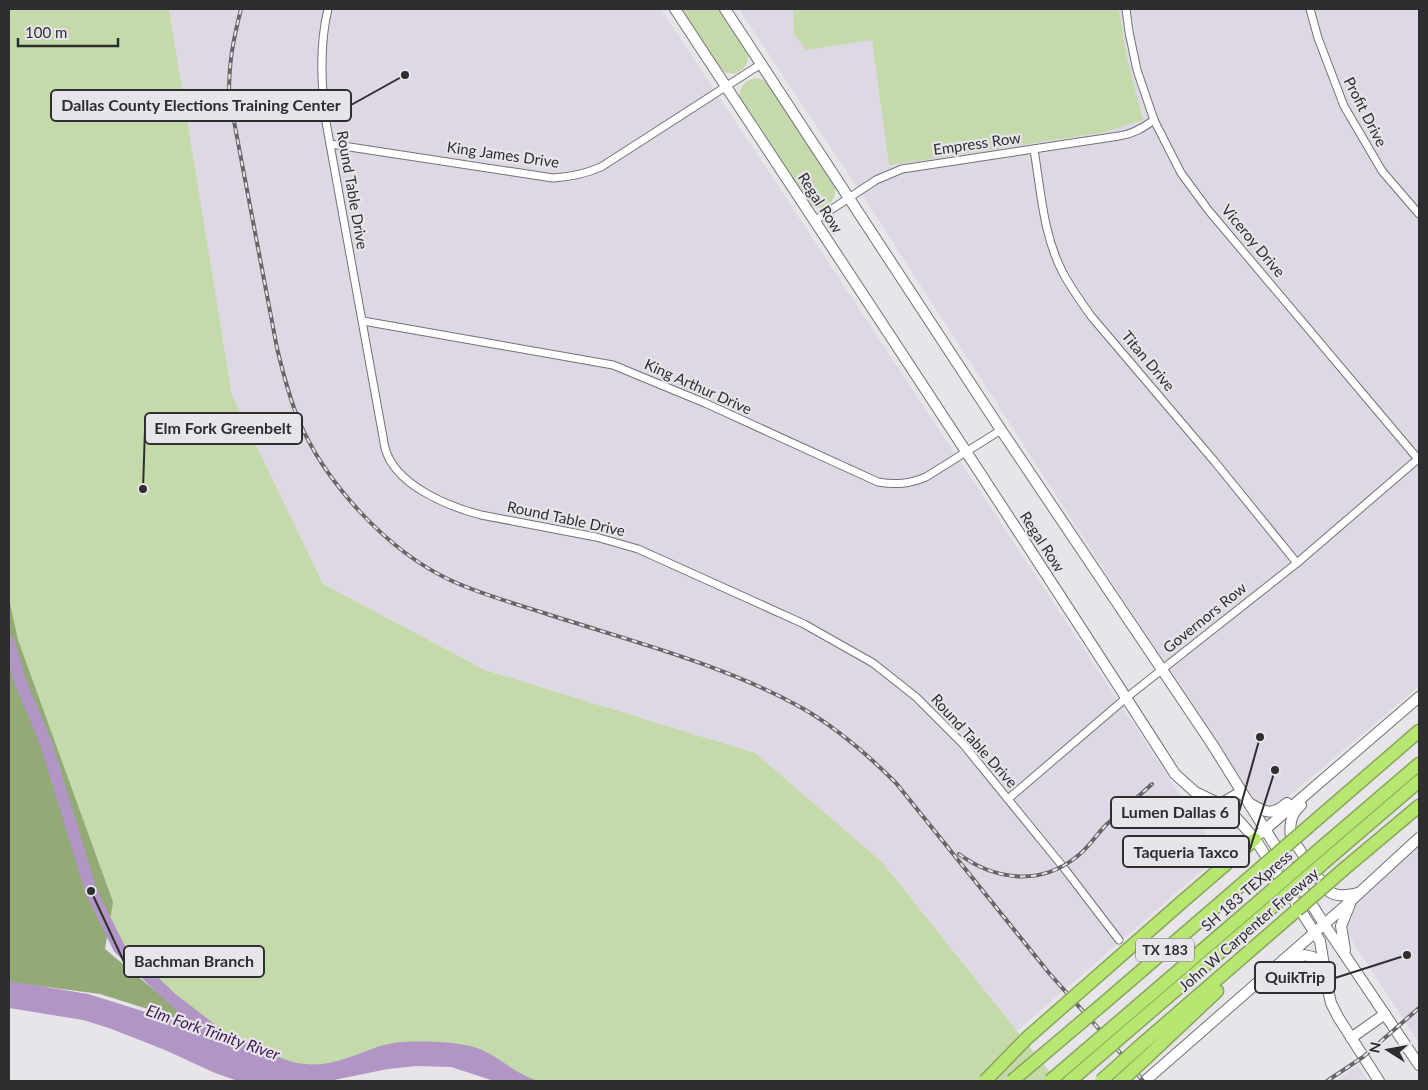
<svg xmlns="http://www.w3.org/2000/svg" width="1428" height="1090" font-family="Lato,sans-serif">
<rect width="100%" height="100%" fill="#e7e4ea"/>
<!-- built -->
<g fill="#ded7e4">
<polygon points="169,9 661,9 1220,855 1017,1031 882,862 755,753 485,670 323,584 232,395"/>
<polygon points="739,9 793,9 794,34 806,50 872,39 890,165 1127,58 1119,9 1419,9 1419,686 1276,807 1259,805 1165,664 863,196"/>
<polygon points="1419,844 1419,1043 1336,916"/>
<polygon points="1358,1066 1368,1081 1335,1081"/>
</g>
<!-- green -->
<g fill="#c5daaa">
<polygon points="9,9 169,9 232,395 323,584 485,670 755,753 882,862 1057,1081 524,1081 474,1058 287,1075 248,1063 219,1035 172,999 119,948 91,891 9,642"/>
<path d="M680,9H719C726,20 743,40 747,52C750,59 746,68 739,72C732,75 726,73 720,70Z"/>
<polygon points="793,9 1119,9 1127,58 1143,120 1100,133 889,165 872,40 806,50 794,34"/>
<path d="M757,78L767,82L835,187C837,204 823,213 808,205L740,100C738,88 744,80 757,78Z"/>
</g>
<!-- forest -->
<polygon fill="#93a976" points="9,599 18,640 113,902 105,949 195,1024 100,994 9,982"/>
<!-- water -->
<path fill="#b095c5" d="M9,981L88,994L219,1035C226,1036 234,1036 241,1039C262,1047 281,1062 304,1064C344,1068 367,1044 403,1042C426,1041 466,1041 486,1052C504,1061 519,1076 539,1081H494L451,1067L416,1066L388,1069L329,1081H238L215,1073L165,1050L109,1028L83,1020L9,1008Z"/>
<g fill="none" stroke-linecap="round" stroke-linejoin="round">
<!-- river -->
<polyline stroke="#b095c5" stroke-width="12" points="9,642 20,681 46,743 91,891 119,948 172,999 219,1035 230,1046"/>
<!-- street casing -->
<g stroke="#747176" stroke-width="9">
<g id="street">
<path d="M328,9C319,46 321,84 326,122L385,448C395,485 447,506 481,515L596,537L638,549L804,624L873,663L916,697L963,744L1064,868L1119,940"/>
<polyline points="1126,9 1129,32 1137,70 1154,120 1181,173 1209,211 1418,459"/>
<polyline points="1310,9 1318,38 1344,106 1382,171 1419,214"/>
<path d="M330,144L553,178C571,177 585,174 601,167L761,64"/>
<path d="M1034,150C1041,191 1043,235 1063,273C1071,288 1081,302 1091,316L1215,462L1297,563"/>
<path d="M814,221L876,180L902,169L1119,136C1133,134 1143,128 1154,120"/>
<path d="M363,321L613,365L705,403L878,482C896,485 909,484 926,477L1001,430"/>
<polyline points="1008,799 1126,698 1297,563 1419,458"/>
</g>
</g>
<!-- secondary casing -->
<g stroke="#747176" stroke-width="12">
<g id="secondary">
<path d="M675,9C842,263 1011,517 1175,774L1195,792L1220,804L1232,813L1255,839L1320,941L1328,990L1331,1003L1338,1017L1379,1081"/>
<polyline points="725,9 1001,430 1212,744 1324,924 1419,1065"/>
<path d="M1249,803C1266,813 1272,816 1287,803"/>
<polyline points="1220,804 1241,792"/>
<path d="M1301,805C1291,814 1289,824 1291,837L1327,890C1337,898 1346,895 1359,893"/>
<polyline points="1261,833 1419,697"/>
<polyline points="1345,950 1341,926 1350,904"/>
<polyline points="1271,972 1286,967 1304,955 1313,957 1324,968"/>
<polyline points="1351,1038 1385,1014"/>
<polyline points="1145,1081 1345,906 1419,838"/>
</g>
</g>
<!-- highway casing -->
<g stroke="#88a65a" stroke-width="15">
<g id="highway">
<polyline points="1308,827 1419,731"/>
<polyline points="1328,842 1419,764"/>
<polyline points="1335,853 1419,781"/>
<polyline points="1344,869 1419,806"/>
<polyline points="1183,901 1255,839"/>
<polyline points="1104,1003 1226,898"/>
<polyline points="1120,1021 1241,917"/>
<polyline points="1128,1031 1248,928"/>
<polyline points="1140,1046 1297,910"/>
<polyline points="1148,1056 1217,991"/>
</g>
</g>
<!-- street -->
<use href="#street" stroke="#fff" stroke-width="7"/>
<!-- secondary -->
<use href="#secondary" stroke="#fff" stroke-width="10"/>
<!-- highway -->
<use href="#highway" stroke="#b8e771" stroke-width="12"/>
<!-- rail casing -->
<g stroke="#676568" stroke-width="4">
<g id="rail">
<path d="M241,9C233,41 229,61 229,95L277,348C283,373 289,397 299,421C326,484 388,551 450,580C480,594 513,603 544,613C630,641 723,664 802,708C837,728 867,754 896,783L1049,973L1123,1056L1143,1081"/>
<path d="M959,854C994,880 1039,886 1075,858C1088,849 1095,836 1106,825C1121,811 1137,798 1152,784"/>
<polyline points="1327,1081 1363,1057 1419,1008"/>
</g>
</g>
<!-- rail -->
<use href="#rail" stroke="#e7e4ea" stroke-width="2" stroke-dasharray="5.5" stroke-linecap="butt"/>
<!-- highway-bridge casing -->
<g stroke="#88a65a" stroke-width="15" stroke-linecap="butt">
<g id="highway-bridge">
<polyline points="1226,898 1308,827"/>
<polyline points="1297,910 1344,869"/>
<polyline points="1241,917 1328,842"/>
<polyline points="1248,928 1335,853"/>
<polyline points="985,1081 1027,1038 1183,901"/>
<polyline points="1012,1081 1104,1003"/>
<polyline points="1050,1081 1120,1021"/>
<polyline points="1070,1081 1128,1031"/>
<polyline points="1101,1081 1140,1046"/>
<polyline points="1121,1081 1148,1056"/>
</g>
</g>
<!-- highway-bridge -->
<use href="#highway-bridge" stroke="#b8e771" stroke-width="12"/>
</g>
<g text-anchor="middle" stroke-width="4.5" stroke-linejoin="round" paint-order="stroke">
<!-- shield labels -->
<rect fill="#e7e4ea" stroke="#666467" stroke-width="1" x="1136" y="938.5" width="58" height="23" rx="4"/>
<g font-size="14" font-weight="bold" fill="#2e2d2f">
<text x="1165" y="955">TX 183</text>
</g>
<!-- street labels -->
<g font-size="15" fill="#2e2d2f" stroke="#e7e4ea">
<text transform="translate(1365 112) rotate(63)" y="5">Profit Drive</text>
<text transform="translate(977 144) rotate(-8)" y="5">Empress Row</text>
<text transform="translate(503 155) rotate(8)" y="5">King James Drive</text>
<text transform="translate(352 190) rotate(80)" y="5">Round Table Drive</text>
<text transform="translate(820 203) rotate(57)" y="5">Regal Row</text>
<text transform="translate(1253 241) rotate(50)" y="5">Viceroy Drive</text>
<text transform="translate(1148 361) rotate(50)" y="5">Titan Drive</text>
<text transform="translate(698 387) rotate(24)" y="5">King Arthur Drive</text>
<text transform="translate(566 519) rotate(12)" y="5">Round Table Drive</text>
<text transform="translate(1042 542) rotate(57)" y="5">Regal Row</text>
<text transform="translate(1205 618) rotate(-39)" y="5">Governors Row</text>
<text transform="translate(974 741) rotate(48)" y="5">Round Table Drive</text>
<text transform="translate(1247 891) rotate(-41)" y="5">SH 183 TEXpress</text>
<text transform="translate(1249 930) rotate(-41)" y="5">John W Carpenter Freeway</text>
</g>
<!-- water labels -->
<g font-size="16" font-style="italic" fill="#3d1954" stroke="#e7e4ea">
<text transform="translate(213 1032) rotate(19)" y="6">Elm Fork Trinity River</text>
</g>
</g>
<!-- callouts -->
<path fill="none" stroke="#2e2d2f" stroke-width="2" d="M405 75L351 105M143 489L145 429M1260 737L1239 812M1275 770L1249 852M91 891L124 962M1407 955L1335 978"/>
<g fill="#2e2d2f" stroke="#e7e4ea" stroke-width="2">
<circle cx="405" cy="75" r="5"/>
<circle cx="143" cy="489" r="5"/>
<circle cx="1260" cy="737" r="5"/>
<circle cx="1275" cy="770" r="5"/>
<circle cx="91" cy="891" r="5"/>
<circle cx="1407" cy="955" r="5"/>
</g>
<g fill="#e7e4ea" stroke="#2e2d2f" stroke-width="2">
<rect x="51" y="90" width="300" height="31" rx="5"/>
<rect x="145" y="413" width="157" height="31" rx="5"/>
<rect x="1111" y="797" width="128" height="31" rx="5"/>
<rect x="1123" y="836" width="126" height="31" rx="5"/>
<rect x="124" y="946" width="140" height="31" rx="5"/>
<rect x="1255" y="962" width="80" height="31" rx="5"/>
</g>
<g font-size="16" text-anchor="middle" font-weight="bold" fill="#2e2d2f">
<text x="201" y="111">Dallas County Elections Training Center</text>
<text x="223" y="434">Elm Fork Greenbelt</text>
<text x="1175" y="818">Lumen Dallas 6</text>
<text x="1186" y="858">Taqueria Taxco</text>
<text x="194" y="967">Bachman Branch</text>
<text x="1295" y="983">QuikTrip</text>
</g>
<!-- border -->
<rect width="1428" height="1090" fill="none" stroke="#2e2d2f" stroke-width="20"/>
<!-- north arrow -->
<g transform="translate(1388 1050) rotate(281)" stroke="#e7e4ea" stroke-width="4" paint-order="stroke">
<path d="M0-4L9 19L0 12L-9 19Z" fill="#2e2d2f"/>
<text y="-8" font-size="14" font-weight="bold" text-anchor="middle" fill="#2e2d2f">N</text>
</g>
<!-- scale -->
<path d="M18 38v8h100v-8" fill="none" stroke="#2e2d2f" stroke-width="2.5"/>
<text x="25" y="38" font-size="15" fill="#2e2d2f" stroke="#e7e4ea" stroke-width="4" paint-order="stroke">100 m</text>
</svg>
